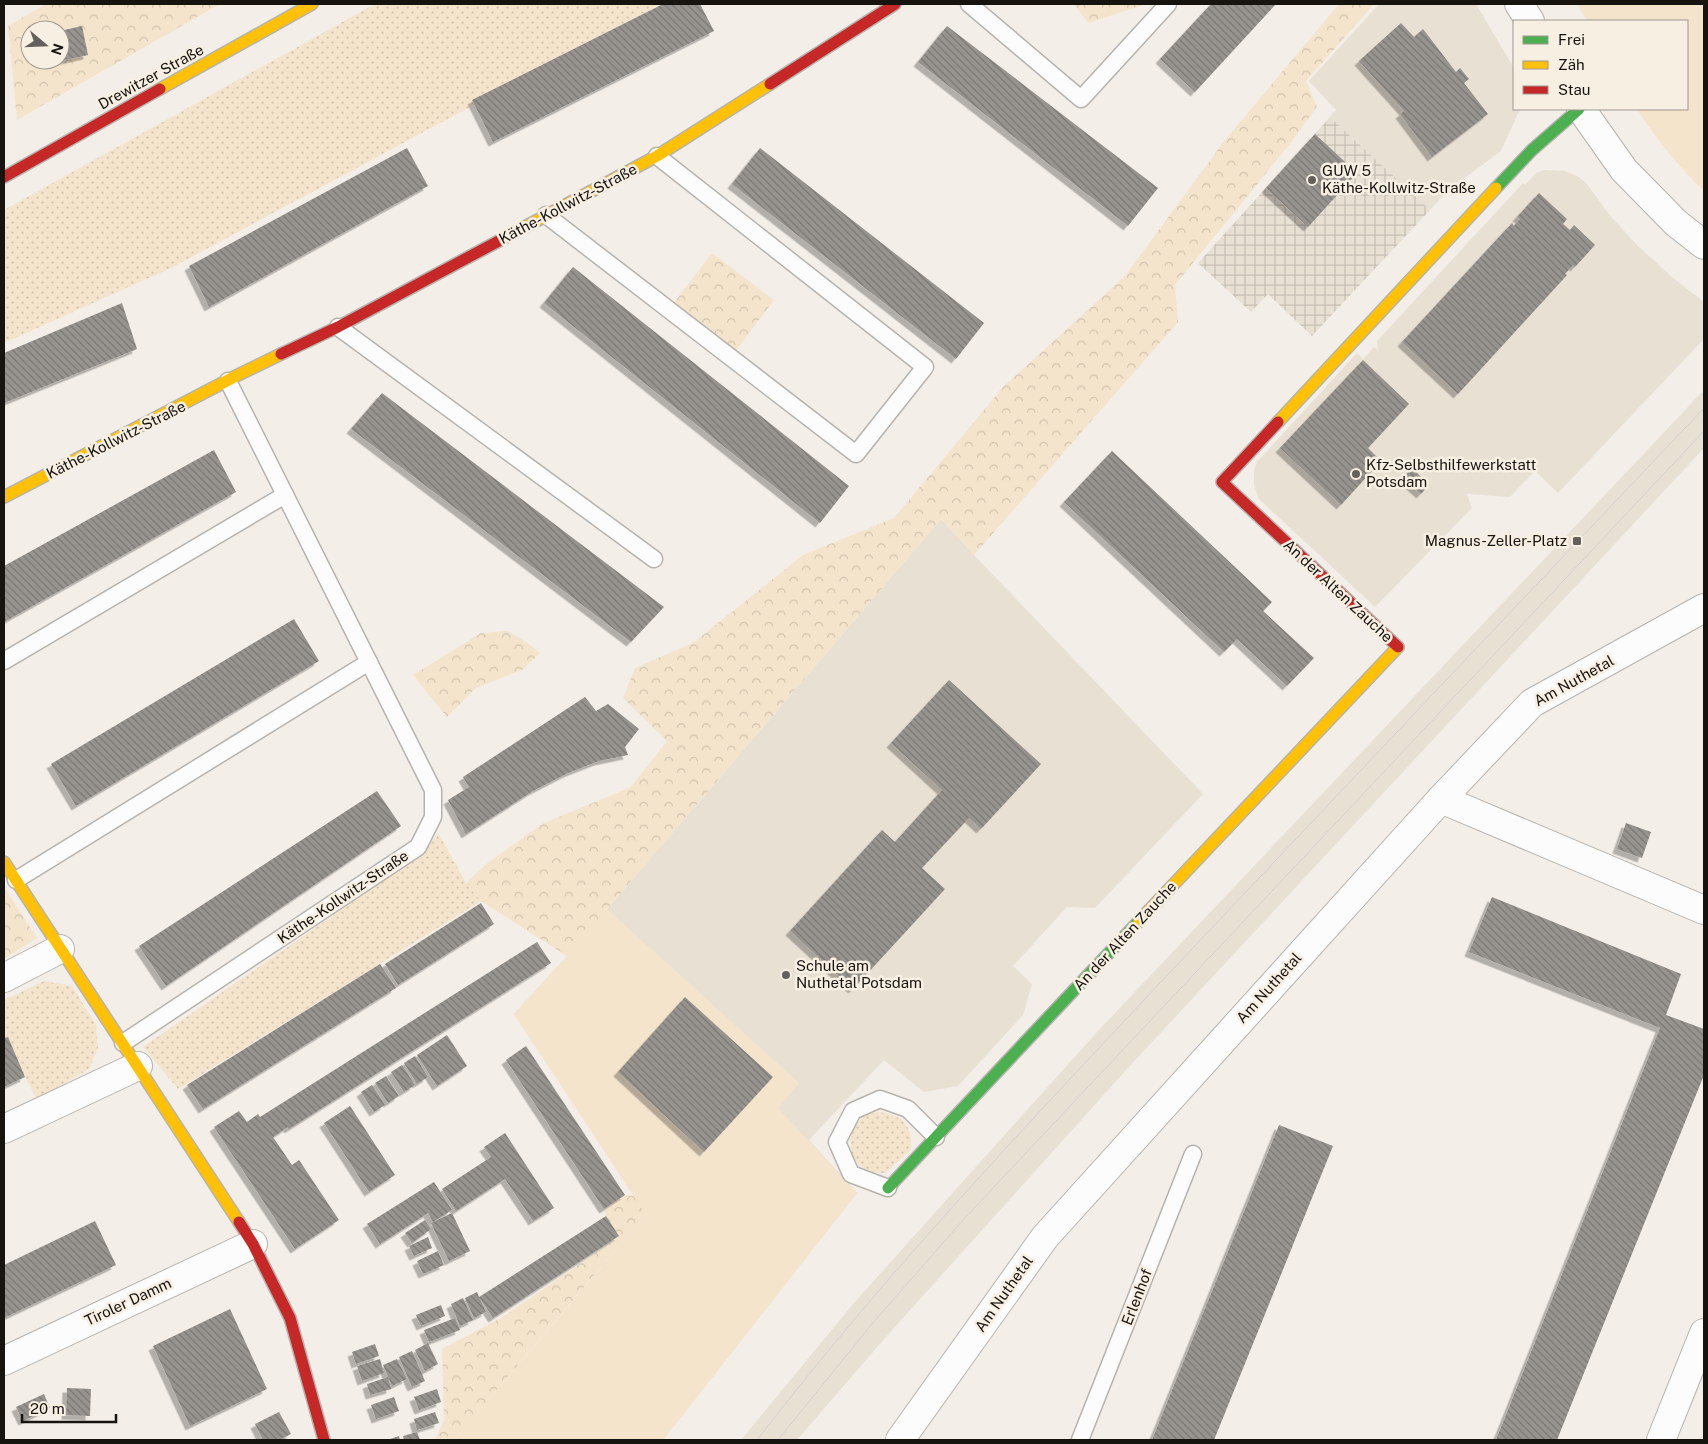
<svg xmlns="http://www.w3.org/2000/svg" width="1708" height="1444" font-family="'Public Sans',sans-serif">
<defs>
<pattern id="industrial-grid" width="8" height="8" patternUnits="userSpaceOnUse" patternTransform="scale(1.25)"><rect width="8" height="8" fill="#e9e0d4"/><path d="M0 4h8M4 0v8" fill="none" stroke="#c7bfb5"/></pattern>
<pattern id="grass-dots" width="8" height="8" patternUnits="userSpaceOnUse" patternTransform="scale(1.25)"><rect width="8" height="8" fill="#f5e4cc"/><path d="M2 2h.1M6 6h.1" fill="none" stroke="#d1c3ae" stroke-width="1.8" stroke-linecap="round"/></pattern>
<pattern id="forest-crowns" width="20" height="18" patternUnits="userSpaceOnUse" patternTransform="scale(1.25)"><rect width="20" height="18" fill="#f5e4cc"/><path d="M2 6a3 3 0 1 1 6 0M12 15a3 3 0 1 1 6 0" fill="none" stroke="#d1c3ae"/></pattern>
<pattern id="building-back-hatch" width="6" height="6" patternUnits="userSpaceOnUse" patternTransform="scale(1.25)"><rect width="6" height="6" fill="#97938f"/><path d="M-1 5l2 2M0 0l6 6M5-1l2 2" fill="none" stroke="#7a7773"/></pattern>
<filter id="shadow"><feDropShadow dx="-4.5" dy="4.5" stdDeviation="0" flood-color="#0004"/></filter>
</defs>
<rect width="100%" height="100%" fill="#f3eee8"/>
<!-- built -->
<g fill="#e9e0d4">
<polygon points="1379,4 1476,4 1514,68 1514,109 1520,109 1501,151 1446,192 1430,210 1330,117 1336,110 1309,81"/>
<polygon points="1544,170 1565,171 1579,177 1586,183 1612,218 1639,247 1672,277 1704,302 1704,339 1558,493 1535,471 1510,497 1467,494 1472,508 1375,607 1259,499 1254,485 1254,470 1257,462 1357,353 1363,359 1374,347 1378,350 1377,341 1523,183 1525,185 1536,173"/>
<polygon points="1704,390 1704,448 1127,1069 885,1338 797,1440 741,1440 853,1304 1097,1032"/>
<polygon points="941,519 974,555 1203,794 1095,908 1067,907 1013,966 1032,984 1023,1015 958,1086 924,1092 884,1060 809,1140 857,1193 663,1440 457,1440 646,1214 514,1014 567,956"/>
</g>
<!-- industrial -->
<polygon fill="url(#industrial-grid)" points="1330,117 1430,210 1312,336 1268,294 1251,312 1198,263"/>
<!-- grass -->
<g fill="url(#grass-dots)">
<polygon points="375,4 661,4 173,267 4,343 4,210"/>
<polygon points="439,834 466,883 481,901 178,1089 143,1047 419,856"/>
<polygon points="44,981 72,986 96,1025 98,1048 89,1069 37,1099 25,1077 8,1037 4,1038 4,1000"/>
<path d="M877,1112C902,1114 913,1125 911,1150L885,1173C877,1173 869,1172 862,1167C845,1155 847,1126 866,1115C869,1114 874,1113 877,1112Z"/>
</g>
<!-- forest -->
<g fill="url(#forest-crowns)" fill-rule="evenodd">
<path d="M46,4H220L17,120L8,26ZM30,30H60V60H30Z"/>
<polygon points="1074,4 1144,4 1144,5 1088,23"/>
<polygon points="1339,4 1374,4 1306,81 1317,107 1289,145 1175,285 1178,322 974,555 941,519 567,956 481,901 466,883 485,865 542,824 631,787 667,741 623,698 635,668 693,643 803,555 894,518 1003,387 1125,276 1225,140"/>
<polygon points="712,253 774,300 735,352 673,304"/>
<polygon points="507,631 526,642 540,653 524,669 476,688 447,717 413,675 481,633"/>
<polygon points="4,887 37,938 4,959"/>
<polygon points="625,1195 634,1196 646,1214 456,1438 457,1440 435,1440 444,1421 442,1349 501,1318 619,1237 606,1216 604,1209"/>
</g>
<!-- garden -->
<g fill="#f5e4cc">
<path d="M1577,4H1704V191C1678,166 1656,139 1637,109H1687V21H1587Z"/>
<polygon points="607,909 799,1083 778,1108 857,1193 663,1440 457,1440 456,1438 646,1215 514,1014 567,956"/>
</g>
<!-- building -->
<g fill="url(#building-back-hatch)" filter="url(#shadow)">
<polygon points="663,4 700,4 714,31 493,142 472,100"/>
<polygon points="1211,4 1276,4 1195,92 1160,59"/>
<polygon points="1401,23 1414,37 1423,29 1456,72 1460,68 1469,79 1464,83 1488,114 1432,157 1400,114 1404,111 1359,61"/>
<polygon points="82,26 88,55 60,61 60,31"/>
<polygon points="947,26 1158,188 1128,226 918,62"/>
<polygon points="1315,134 1357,173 1308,227 1266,188"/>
<polygon points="407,148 428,186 209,307 189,266"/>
<polygon points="760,148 984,323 956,359 732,184"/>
<polygon points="1539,193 1567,219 1563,224 1570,230 1574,225 1595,245 1575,267 1573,265 1565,274 1567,275 1458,394 1402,342 1512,223 1514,226 1520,219 1517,217"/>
<polygon points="573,267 849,486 820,523 544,303"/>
<polygon points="122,303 137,349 4,403 4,353"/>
<polygon points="1363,360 1409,404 1368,448 1381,461 1341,505 1280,448"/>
<polygon points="382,393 557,526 664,607 631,642 351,429"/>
<polygon points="214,450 236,492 4,622 4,566"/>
<polygon points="1112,451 1272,602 1263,611 1314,658 1287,686 1237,639 1224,652 1064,502"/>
<polygon points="1412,468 1429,485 1421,494 1403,478"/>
<polygon points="294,619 319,661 76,806 51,764"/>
<polygon points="949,680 1041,764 981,829 969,818 922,868 945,889 853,989 790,931 882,830 895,842 942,790 891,743"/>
<polygon points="585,697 596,711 608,704 639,729 625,747 628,755 599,761 568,773 533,791 466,834 448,800 469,787 463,777"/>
<polygon points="377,791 401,826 166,986 139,946"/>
<polygon points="1626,823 1651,832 1642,858 1617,849"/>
<polygon points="1492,897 1681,974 1666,1015 1704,1029 1704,1075 1557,1440 1496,1440 1660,1028 1469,952"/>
<polygon points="481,903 494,924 398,985 385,964"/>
<polygon points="537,942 551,963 289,1129 288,1127 273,1137 292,1165 299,1160 339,1220 295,1249 214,1127 239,1111 247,1122 258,1114 260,1117"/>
<polygon points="380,964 396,988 203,1109 187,1085"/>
<polygon points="685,997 773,1077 704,1152 618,1072"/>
<polygon points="447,1035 467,1066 437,1086 417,1055"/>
<polygon points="8,1037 25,1077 4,1087 4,1038"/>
<polygon points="526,1046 625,1195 604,1209 506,1060"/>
<polygon points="415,1056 428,1077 417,1084 404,1063"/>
<polygon points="402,1065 415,1085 404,1092 391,1072"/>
<polygon points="386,1076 399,1096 388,1103 375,1083"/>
<polygon points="372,1085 385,1105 374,1112 361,1092"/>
<polygon points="350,1106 395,1175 369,1192 324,1123"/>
<polygon points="1279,1125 1333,1146 1214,1440 1152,1440"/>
<polygon points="505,1133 554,1208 533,1221 505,1179 456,1211 442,1189 491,1157 484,1147"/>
<polygon points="434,1182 452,1210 433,1222 428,1213 380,1244 367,1224"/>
<polygon points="452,1213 470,1251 449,1261 431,1223"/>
<polygon points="606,1216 619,1236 493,1318 479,1297 486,1312 474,1318 465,1298 477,1292 479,1297"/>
<polygon points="425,1220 431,1229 412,1243 405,1233"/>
<polygon points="95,1221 116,1265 4,1318 4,1265"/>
<polygon points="428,1237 432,1248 414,1256 409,1246"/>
<polygon points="438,1251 444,1265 423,1274 417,1261"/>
<polygon points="463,1298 473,1320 460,1326 451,1304"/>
<polygon points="441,1305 445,1316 421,1326 416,1315"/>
<polygon points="230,1309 267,1389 190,1426 153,1346"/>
<polygon points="455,1318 460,1330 429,1342 424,1330"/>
<polygon points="428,1343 438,1364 425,1371 415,1350"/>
<polygon points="375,1344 379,1356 356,1364 352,1352"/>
<polygon points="412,1351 425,1381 412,1387 399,1357"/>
<polygon points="380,1359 384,1373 362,1381 357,1366"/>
<polygon points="397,1359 407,1379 392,1386 383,1365"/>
<polygon points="388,1377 391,1389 370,1395 367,1384"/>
<polygon points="67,1388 91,1389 90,1416 66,1415"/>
<polygon points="437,1389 441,1402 419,1410 414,1397"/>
<polygon points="44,1394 50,1408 23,1421 16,1407"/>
<polygon points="394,1397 399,1411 376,1419 371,1405"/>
<polygon points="279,1412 291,1434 279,1440 263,1440 255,1424"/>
<polygon points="435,1412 439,1423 417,1430 414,1419"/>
<polygon points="417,1432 420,1440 404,1440 403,1436"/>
<polygon points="399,1436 400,1440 387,1440"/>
</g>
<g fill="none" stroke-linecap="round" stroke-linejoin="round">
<!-- lane casing -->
<g stroke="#b6b3ae" stroke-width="19">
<g id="lane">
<polyline points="969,4 1081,99 1168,4"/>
<polyline points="546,215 856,454 925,367 657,156"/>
<polyline points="338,327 654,559"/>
<polyline points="4,661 285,495"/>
<polyline points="16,880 369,662"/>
<polyline points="123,1043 418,847 433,817 433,790 228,381"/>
<polyline points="888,1188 851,1174 837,1142 853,1111 880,1099 908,1109 936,1137"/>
<polyline points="1080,1440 1193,1154"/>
</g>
</g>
<!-- street casing -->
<g stroke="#b6b3ae" stroke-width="30">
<g id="street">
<polyline points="1519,4 1530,21"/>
<polyline points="1581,109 1624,170 1676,223 1704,245"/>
<polyline points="1441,799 1704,910"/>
<polyline points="4,978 60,949"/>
<polyline points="4,1129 138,1066"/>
<polyline points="4,1361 253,1244"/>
<polyline points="900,1440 1045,1237 1441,799 1532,703 1704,608"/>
<polyline points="1661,1440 1704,1333"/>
</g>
</g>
<!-- fast casing -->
<g stroke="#b6b3ae" stroke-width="14">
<g id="fast">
<polyline points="1496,188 1532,150 1579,109"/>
<polyline points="888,1188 1139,921"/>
</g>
</g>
<!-- slow casing -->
<g stroke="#b6b3ae" stroke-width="14">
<g id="slow">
<polyline points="160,89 312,4"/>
<polyline points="523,228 657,156 770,84"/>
<polyline points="1278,422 1496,188"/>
<polyline points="4,497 236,376 281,354"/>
<polyline points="4,862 239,1222"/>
<polyline points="1139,921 1398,647"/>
</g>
</g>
<!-- jam casing -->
<g stroke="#b6b3ae" stroke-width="14">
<g id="jam">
<polyline points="770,84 895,4"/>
<polyline points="4,177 160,89"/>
<polyline points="281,354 338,327 523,228"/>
<polyline points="1278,422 1222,482 1398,647"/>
<polyline points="239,1222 253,1244 290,1318 324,1440"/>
</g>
</g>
<!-- lane -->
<use href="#lane" stroke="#fdfcfc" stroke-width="16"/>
<!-- street -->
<use href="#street" stroke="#fdfcfc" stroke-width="28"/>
<!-- fast -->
<use href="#fast" stroke="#4caf50" stroke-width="11"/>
<!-- slow -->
<use href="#slow" stroke="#ffc107" stroke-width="11"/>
<!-- jam -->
<use href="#jam" stroke="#c62828" stroke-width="11"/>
<!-- tram -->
<g stroke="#d3d1cf" stroke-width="1">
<path d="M757,1440C890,1267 1042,1109 1191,950C1362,769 1533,588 1704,408"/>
<polyline points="778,1440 871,1325 964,1219 1704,431"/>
</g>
</g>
<!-- markers -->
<g fill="#64605c" stroke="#f8efe3" stroke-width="2">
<circle cx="1312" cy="180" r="5"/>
<circle cx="1356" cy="474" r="5"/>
<rect x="1572" y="536" width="10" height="10" rx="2.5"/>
<circle cx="786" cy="975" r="5"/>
</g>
<g text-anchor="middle" stroke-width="5" stroke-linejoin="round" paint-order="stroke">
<!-- street labels -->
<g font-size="15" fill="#171410" stroke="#f8efe3">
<text transform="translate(151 77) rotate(-29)" y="5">Drewitzer Straße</text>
<text transform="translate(568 204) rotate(-28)" y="5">Käthe-Kollwitz-Straße</text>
<text transform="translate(116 440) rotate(-27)" y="5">Käthe-Kollwitz-Straße</text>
<text transform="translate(1338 591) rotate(43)" y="5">An der Alten Zauche</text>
<text transform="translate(1574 681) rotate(-29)" y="5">Am Nuthetal</text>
<text transform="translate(343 897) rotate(-34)" y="5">Käthe-Kollwitz-Straße</text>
<text transform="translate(1125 936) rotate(-47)" y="5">An der Alten Zauche</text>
<text transform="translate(1269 988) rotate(-48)" y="5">Am Nuthetal</text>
<text transform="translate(1004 1294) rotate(-55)" y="5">Am Nuthetal</text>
<text transform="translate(1137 1297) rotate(-69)" y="5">Erlenhof</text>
<text transform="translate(128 1302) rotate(-25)" y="5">Tiroler Damm</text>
</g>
<!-- poi labels -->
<g font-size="15" fill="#171410" stroke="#f8efe3" text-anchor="start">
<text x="1322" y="176">GUW 5<tspan x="1322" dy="17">Käthe-Kollwitz-Straße</tspan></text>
<text x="1366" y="470">Kfz-Selbsthilfewerkstatt<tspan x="1366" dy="17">Potsdam</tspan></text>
<text x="1567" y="546" text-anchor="end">Magnus-Zeller-Platz</text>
<text x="796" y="971">Schule am<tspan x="796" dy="17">Nuthetal Potsdam</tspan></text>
</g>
</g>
<!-- border -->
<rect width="1708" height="1444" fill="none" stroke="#171410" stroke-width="10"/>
<!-- legend -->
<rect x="1513" y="20" width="175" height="90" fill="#f8efe3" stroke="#9e978f"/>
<rect x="1523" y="36" width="25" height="8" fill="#4caf50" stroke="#9e978f"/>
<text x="1558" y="45" font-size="15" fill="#171410">Frei</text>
<rect x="1523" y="61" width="25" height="8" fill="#ffc107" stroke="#9e978f"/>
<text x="1558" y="70" font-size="15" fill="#171410">Zäh</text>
<rect x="1523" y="86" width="25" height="8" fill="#c62828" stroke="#9e978f"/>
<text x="1558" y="95" font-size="15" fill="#171410">Stau</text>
<!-- north arrow -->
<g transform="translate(45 45) rotate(109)"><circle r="24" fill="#f8efe3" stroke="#9e978f"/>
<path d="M0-4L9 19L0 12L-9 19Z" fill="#64605c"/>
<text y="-8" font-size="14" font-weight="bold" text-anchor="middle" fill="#171410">N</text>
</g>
<!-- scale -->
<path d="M22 1414v8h94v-8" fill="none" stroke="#171410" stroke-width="2.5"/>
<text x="30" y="1414" font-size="15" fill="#171410" stroke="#f8efe3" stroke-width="4" paint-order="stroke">20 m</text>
</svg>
